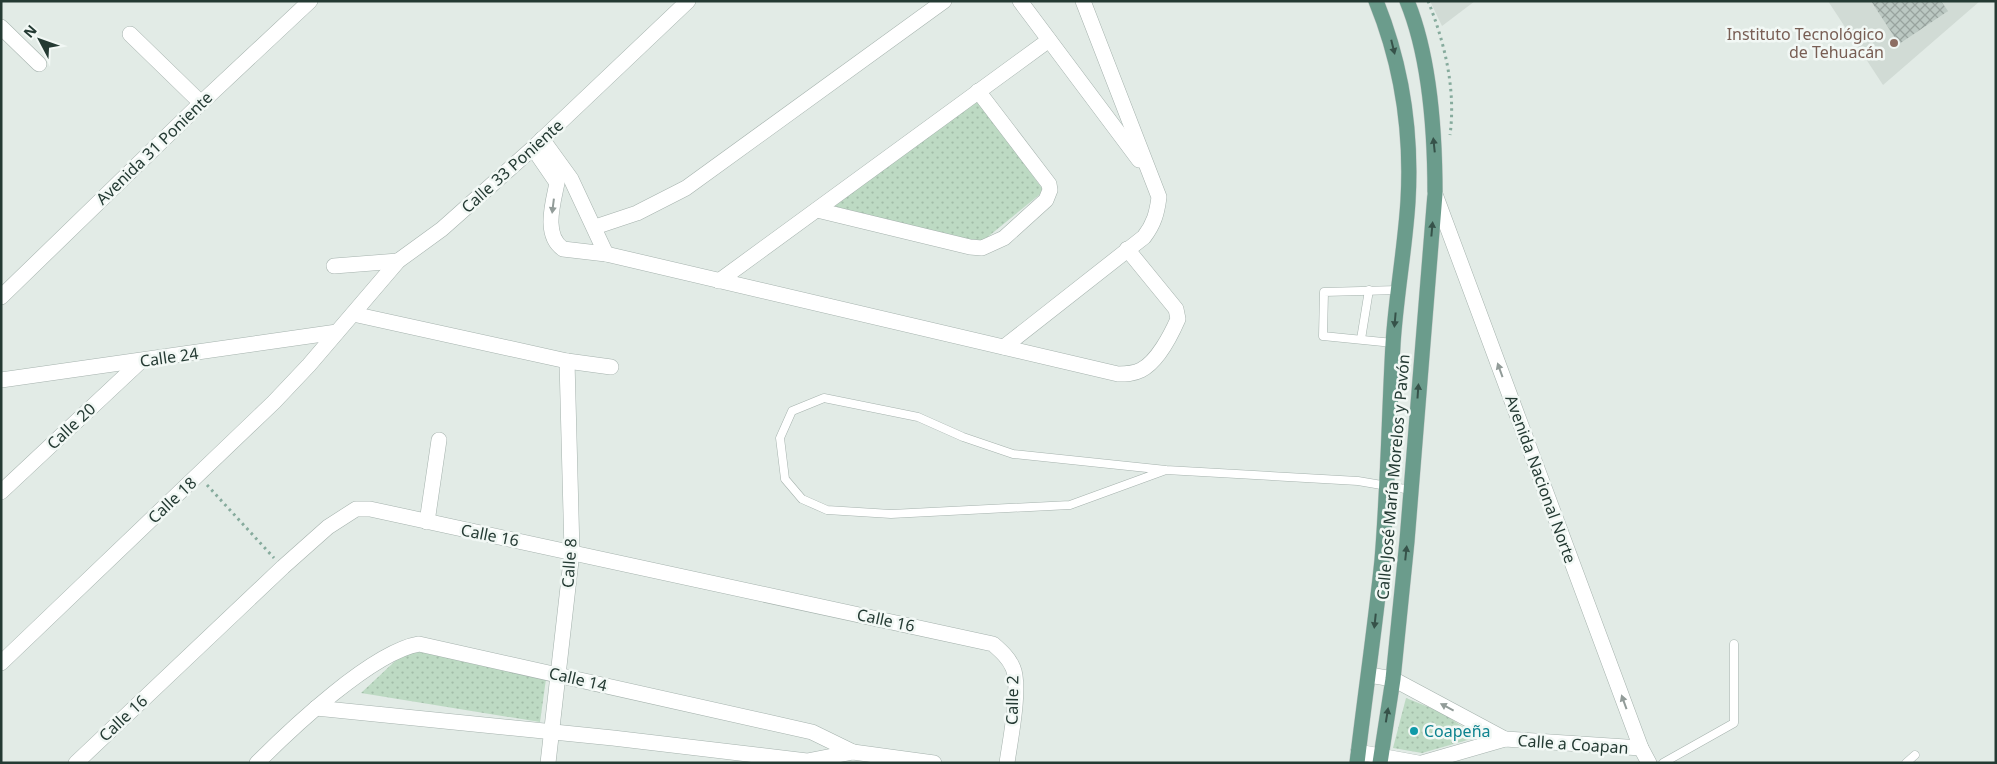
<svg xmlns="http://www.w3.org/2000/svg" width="1997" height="764" font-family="'Noto Sans',sans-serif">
<defs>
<pattern id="park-dots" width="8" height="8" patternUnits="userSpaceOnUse" patternTransform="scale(1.25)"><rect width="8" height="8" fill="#bddac3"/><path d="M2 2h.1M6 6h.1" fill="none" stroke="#a2bca8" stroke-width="1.8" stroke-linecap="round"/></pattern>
<pattern id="building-cross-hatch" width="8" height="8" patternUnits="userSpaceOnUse" patternTransform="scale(1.25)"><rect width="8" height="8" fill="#bbc8c2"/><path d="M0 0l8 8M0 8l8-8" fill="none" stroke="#98a39e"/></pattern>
</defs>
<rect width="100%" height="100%" fill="#e2ebe6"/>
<!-- built -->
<g fill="#d1dbd5">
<polygon points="1430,1 1475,1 1442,26"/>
<polygon points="1828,1 1980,1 1883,85"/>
</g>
<!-- park -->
<g fill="url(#park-dots)">
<polygon points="977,99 1044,191 979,244 832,208"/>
<polygon points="408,649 546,679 540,722 361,693"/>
<polygon points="1406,698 1441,712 1478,737 1422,753 1393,748"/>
</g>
<!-- building -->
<polygon fill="url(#building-cross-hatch)" points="1871,1 1941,1 1948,11 1899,44"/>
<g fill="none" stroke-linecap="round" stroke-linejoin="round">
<!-- lane casing -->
<g stroke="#a5b2ad" stroke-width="9">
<g id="lane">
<polyline points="1361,339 1369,290"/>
<polyline points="1393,343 1323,336 1324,292 1398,290"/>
<polyline points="1166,470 1070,505 891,514 827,510 802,499 785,479 780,438 792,411 824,398 918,417 963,437 1013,454 1166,470 1358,481 1411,490"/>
<polyline points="1663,763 1734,723 1734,644"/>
<polyline points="1906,763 1915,755"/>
</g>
</g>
<!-- street casing -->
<g stroke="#a5b2ad" stroke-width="16">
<g id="street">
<polyline points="1020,1 1139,160"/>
<polyline points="1,27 39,64"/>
<polyline points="130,34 201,103"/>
<polyline points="542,139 571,179 606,254"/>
<path d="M533,148L557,183C553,203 543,235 563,249L606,254L1118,374C1126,374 1133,374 1141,370C1157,362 1171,335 1178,319L1176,309L1127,249"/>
<polyline points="1435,194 1641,748 1649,763"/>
<polyline points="817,210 970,247 982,248 1004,238 1046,200 1050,190 1049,184 978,91"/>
<polyline points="595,227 637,213 686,188 944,1"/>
<polyline points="334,266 398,261"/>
<polyline points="719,281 1049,40"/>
<polyline points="1,297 201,103 310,1"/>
<polyline points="353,314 567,361 611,367"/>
<path d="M1004,347L1144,237C1154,224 1157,213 1159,197L1083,1"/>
<polyline points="1,380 337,332"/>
<polyline points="1,492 141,361"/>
<polyline points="427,522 439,440"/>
<polyline points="1,663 274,402 309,365 398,261 442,229 533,148 688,1"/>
<polyline points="1369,675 1393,679 1505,739"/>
<polyline points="316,708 613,738 807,761 853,752 934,763"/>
<polyline points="1358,752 1418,763"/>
<path d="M76,763L283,567L328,527L356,509H370L993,644C1001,651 1009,658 1013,668C1021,687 1010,741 1007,763"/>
<path d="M257,763C291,729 372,652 419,644L812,732L853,752"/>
<polyline points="548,763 572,552 567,361"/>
<polyline points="1422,763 1505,739 1641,748"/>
</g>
</g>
<!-- primary casing -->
<g stroke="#c2c8c6" stroke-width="16">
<g id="primary">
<path d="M1357,763C1365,695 1375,628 1382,560C1388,488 1389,416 1393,344C1396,296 1405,249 1408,201C1412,132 1402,65 1376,1"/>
<path d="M1380,763L1393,679L1407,541L1435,194C1435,134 1430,57 1407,1"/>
</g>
</g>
<!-- path -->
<g stroke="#86ab9d" stroke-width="3" stroke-dasharray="2.5 4" stroke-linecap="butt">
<path d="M1428,1C1445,43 1456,90 1450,135"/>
<polyline points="207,485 274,558"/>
</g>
<!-- lane -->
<use href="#lane" stroke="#fff" stroke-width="8"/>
<!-- street -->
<use href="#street" stroke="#fff" stroke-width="15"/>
<!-- primary -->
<use href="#primary" stroke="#6b9c8c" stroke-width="15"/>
</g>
<!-- one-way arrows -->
<defs><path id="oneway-solid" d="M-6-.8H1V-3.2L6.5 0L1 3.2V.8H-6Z" transform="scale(1.25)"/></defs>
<g fill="#365249">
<use href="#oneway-solid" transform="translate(1393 47) rotate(76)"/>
<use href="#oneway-solid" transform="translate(1434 145) rotate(-96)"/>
<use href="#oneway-solid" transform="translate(1432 229) rotate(-85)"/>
<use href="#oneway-solid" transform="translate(1395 320) rotate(95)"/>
<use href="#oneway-solid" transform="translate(1418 391) rotate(-86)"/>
<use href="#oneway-solid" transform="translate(1406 553) rotate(-84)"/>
<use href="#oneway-solid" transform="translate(1375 621) rotate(96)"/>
<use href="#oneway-solid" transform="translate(1387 715) rotate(-81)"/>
</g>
<g fill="#929c99">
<use href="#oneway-solid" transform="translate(553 206) rotate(97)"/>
<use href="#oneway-solid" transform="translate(1500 370) rotate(-110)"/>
<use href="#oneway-solid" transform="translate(1624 702) rotate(-110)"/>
<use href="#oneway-solid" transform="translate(1447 707) rotate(-152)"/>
</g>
<!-- markers -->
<circle fill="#8d6e63" stroke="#f2f8f5" stroke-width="2" cx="1894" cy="43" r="5"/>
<circle fill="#0f9aa8" stroke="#f2f8f5" stroke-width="2" cx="1414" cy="731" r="5"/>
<g text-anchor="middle" stroke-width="5" stroke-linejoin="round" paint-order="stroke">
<!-- education labels -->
<g font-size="16" fill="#785e54" stroke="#f2f8f5" text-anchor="end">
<text x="1884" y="40">Instituto Tecnológico<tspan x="1884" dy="18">de Tehuacán</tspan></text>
</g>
<!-- street labels -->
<g font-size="16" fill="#243a33" stroke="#f2f8f5">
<text transform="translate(154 148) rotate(-44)" y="6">Avenida 31 Poniente</text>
<text transform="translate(512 166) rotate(-42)" y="6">Calle 33 Poniente</text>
<text transform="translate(169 357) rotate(-8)" y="6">Calle 24</text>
<text transform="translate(71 426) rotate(-43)" y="6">Calle 20</text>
<text transform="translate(1393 477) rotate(-85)" y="6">Calle José María Morelos y Pavón</text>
<text transform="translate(1541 479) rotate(70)" y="6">Avenida Nacional Norte</text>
<text transform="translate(172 500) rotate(-43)" y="6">Calle 18</text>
<text transform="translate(490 535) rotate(11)" y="6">Calle 16</text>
<text transform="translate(569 563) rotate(-86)" y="6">Calle 8</text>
<text transform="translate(886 620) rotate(12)" y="6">Calle 16</text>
<text transform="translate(578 679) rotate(13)" y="6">Calle 14</text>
<text transform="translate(1012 700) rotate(-89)" y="6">Calle 2</text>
<text transform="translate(123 718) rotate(-43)" y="6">Calle 16</text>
<text transform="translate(1573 744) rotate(4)" y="6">Calle a Coapan</text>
</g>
<!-- culture labels -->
<g font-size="16" fill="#0d838f" stroke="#f2f8f5" text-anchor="start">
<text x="1424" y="737">Coapeña</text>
</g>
</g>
<!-- border -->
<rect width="1997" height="764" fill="none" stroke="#243a33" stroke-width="5"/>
<!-- north arrow -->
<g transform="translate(40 40) rotate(311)" stroke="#f2f8f5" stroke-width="4" paint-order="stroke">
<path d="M0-4L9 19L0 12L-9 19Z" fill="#243a33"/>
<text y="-8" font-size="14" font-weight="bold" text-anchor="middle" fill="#243a33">N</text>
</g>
</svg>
